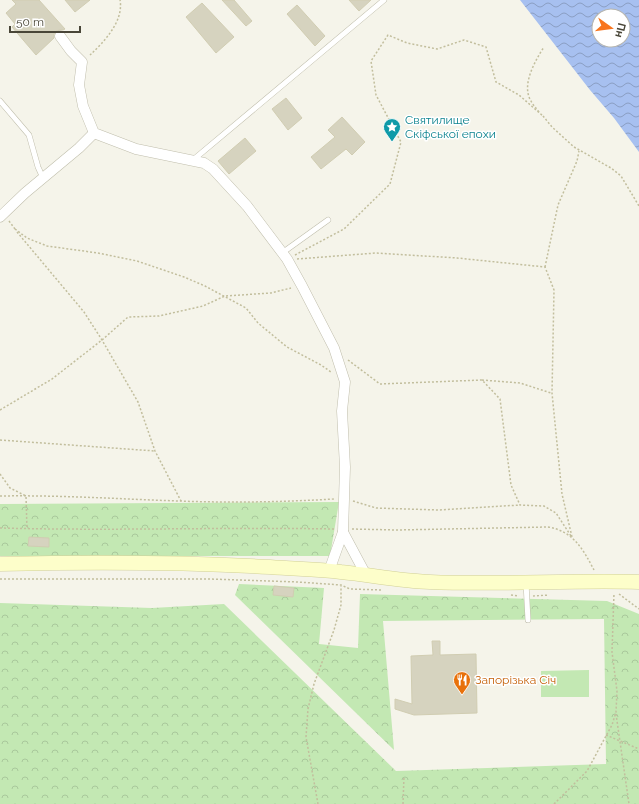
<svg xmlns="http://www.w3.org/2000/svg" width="639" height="804" font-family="Raleway,sans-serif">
<defs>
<pattern id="forest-crowns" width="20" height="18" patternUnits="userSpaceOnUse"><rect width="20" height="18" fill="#c3e8b3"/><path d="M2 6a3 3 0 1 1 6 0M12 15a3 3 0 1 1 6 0" fill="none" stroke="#a9c89b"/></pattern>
<pattern id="water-waves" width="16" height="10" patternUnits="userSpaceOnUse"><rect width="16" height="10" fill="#a7c0f0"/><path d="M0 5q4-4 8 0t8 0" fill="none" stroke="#8a9ec3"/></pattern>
</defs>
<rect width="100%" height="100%" fill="#f5f4ea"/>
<!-- grass -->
<polygon fill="#c3e8b3" points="589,670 589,697 541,697 541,671"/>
<!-- forest -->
<g fill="url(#forest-crowns)">
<polygon points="339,502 330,556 0,556 0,504"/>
<polygon points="239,584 324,588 319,644 358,648 360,594 607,601 639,614 639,804 0,804 0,603 152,608 224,604 396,771 606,764 604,619 383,621 394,750 235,595"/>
</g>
<!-- water -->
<path fill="url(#water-waves)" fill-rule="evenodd" d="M520,0H639V152L614,118L590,90ZM599,16H623V40H599Z"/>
<!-- building -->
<g fill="#d6d3bf" stroke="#d1cdb2">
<polygon points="12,0 39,0 65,29 63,30 60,30 56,31 54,34 54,38 36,55 12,27 15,24 6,13 16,4"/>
<polygon points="65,0 90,0 75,12"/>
<polygon points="222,0 234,0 252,21 246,26"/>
<polygon points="349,0 371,0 359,11"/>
<polygon points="202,3 234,37 216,53 186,17"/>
<polygon points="297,5 325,36 315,46 287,14"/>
<polygon points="286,98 302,118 288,130 272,109"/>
<polygon points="342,117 365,142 352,155 346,149 321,169 311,157 335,137 328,130"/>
<polygon points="245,138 256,151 229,174 218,161"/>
<polygon points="29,537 49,538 49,547 28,546"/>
<polygon points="274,586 294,588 293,597 273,595"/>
<polygon points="432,641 440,641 440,655 476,654 477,713 414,715 395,709 395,699 412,704 411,656 433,655"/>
</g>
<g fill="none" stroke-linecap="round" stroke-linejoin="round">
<!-- lane casing -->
<g stroke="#c0beac" stroke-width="6">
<g id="lane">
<polyline points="0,101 29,135 38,167 43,178"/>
<polyline points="193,160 384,0"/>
<polyline points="282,253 328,220"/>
<polyline points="526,583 528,620"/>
</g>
</g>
<!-- street casing -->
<g stroke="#c0beac" stroke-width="11">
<g id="street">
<polyline points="60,36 71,51 82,62 79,85 83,106 94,133 136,149 204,163 213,169 247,206 287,259 302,286 334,348 345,382 342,411 345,467 343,532 329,571"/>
<polyline points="0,217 25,193 79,148 94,133"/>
<polyline points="343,532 366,575"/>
</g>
</g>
<!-- secondary casing -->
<g stroke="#d1d097" stroke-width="15">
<path id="secondary" d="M0,564C90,562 180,562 270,567C294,569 317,569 341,572C371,575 400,581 430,582C500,585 569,580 639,582"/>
</g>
<!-- path -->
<g stroke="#c2be9d" stroke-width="1.5" stroke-dasharray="2 2" stroke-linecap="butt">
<path d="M90,55C104,42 124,21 120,0"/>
<path d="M539,112C536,108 533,105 531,101C521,85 535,61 544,47"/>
<polyline points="543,116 552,127 574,147 611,168 621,176 639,206"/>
<polyline points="9,221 15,229"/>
<polyline points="15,229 27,238 47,246 98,253 137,261 184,277 205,286 246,308 258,323 287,347 321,365 331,372"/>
<polyline points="17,232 84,312 102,340 138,402 155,451 181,501"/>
<polyline points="295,255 344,229 390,184 401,142 376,95 371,61 388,35 407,43 437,49 464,40 486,47 496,82 519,95 543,116"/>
<polyline points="297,259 376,253 457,258 545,267 554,290 552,393 562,494 572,537"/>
<polyline points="545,267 558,205 577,161 579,151"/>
<polyline points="348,360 380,384 482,380 500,399 511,485 520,505 544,506 556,513 571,536"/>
<polyline points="482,380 520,383 551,393"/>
<polyline points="0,410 52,379 102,340 128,317 159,316 203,306 225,296 271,293 291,288"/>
<polyline points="0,440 155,451"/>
<polyline points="0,474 10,488 26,496 27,529"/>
<path d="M0,496C60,495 119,499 179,501C231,503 283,502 334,499"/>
<polyline points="353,501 376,508 438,510 520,505"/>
<path d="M0,528C111,531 223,527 334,529"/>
<path d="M352,529L397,530L548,527C573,531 583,549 594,570"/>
<polyline points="0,579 210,579 298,582 341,585 350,589 383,590"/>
<polyline points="619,594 639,609"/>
<polyline points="511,595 519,596"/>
<polyline points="533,596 549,595"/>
<polyline points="616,714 629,804"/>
<polyline points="606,735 639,749"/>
<polyline points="318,804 306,737 308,709 314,684 334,630 341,605 341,586"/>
<polyline points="403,804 404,776"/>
<polyline points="554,804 587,771 612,725 616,712 617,691 612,652 614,593"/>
</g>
<!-- lane -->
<use href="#lane" stroke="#fff" stroke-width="5"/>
<!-- street -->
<use href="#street" stroke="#fff" stroke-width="10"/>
<!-- secondary -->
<use href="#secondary" stroke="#fdfeca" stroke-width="14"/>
</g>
<!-- icons -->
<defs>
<g id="sight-pin" transform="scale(0.9)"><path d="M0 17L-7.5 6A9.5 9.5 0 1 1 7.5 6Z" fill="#0f9aa8" stroke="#fff"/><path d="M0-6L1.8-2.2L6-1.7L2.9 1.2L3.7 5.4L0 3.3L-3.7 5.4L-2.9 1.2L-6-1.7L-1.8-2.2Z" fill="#fff"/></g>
<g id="restaurant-pin" transform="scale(0.9)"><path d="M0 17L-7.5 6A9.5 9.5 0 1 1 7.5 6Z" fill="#e8710a" stroke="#fff"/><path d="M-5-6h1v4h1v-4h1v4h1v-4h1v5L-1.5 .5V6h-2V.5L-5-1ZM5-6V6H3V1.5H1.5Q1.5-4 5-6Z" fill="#fff"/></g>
</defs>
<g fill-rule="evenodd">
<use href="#sight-pin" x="392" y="127"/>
<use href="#restaurant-pin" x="462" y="680"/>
</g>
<g text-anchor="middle" stroke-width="3" stroke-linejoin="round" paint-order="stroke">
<!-- culture labels -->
<g font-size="12" fill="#0d838f" stroke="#fff" text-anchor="start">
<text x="405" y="124">Святилище<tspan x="405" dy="14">Скіфської епохи</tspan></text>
</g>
<!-- food labels -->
<g font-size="12" fill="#c56008" stroke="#fff" text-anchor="start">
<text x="475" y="684">Запорізька Січ</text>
</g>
</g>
<!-- north arrow -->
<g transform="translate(611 28) rotate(104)"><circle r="19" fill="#ffffff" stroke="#b6b5af"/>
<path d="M0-3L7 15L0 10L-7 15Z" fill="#f8751e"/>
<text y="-6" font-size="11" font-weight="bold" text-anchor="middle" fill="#494638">Пн</text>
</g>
<!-- scale -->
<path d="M10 26v6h70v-6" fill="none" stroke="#494638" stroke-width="2"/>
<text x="16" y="26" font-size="12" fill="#494638" stroke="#ffffff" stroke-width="3" paint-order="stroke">50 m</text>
</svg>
